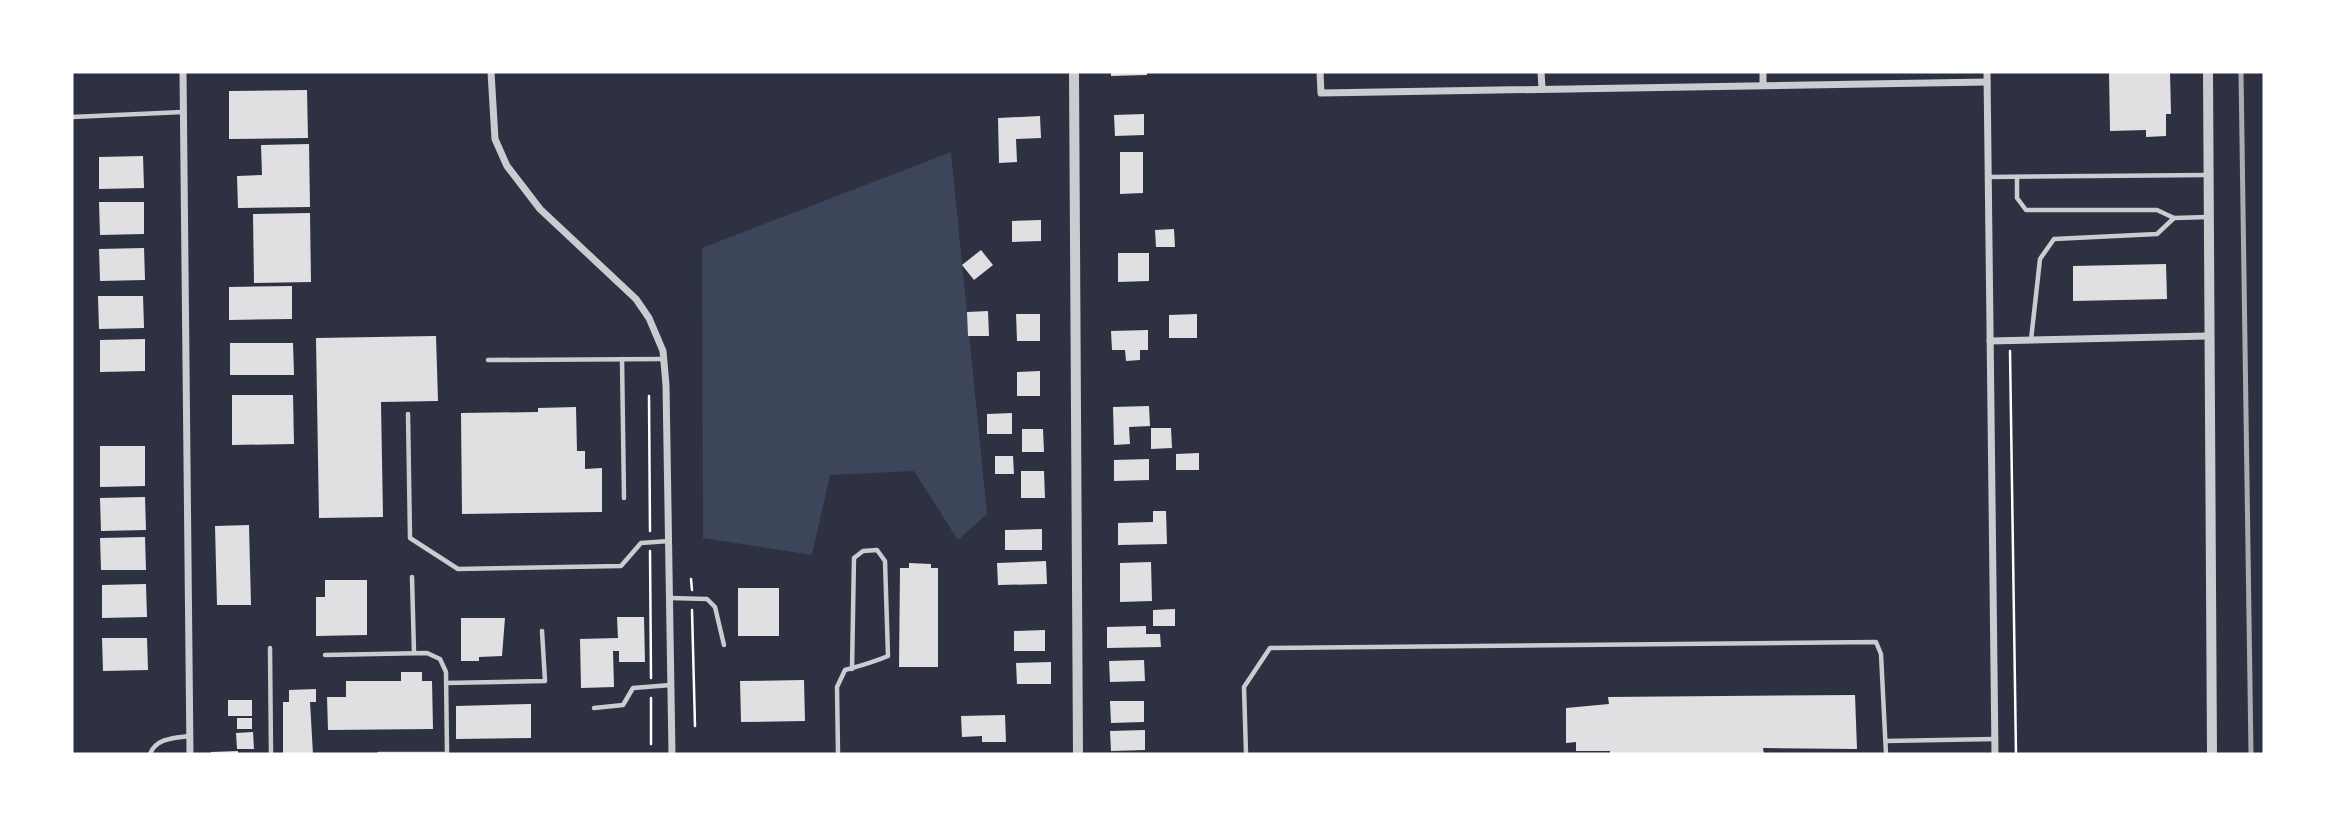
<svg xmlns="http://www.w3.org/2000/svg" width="2336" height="826" font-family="'Zilla Slab',serif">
<rect width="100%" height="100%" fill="#2d3142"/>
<!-- green -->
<polygon fill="#3c4559" points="951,152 987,514 958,540 914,471 830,475 812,555 703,538 702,248"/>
<!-- building -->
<g fill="#e0e0e3">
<polygon points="1111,72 1147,72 1147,75 1111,76"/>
<polygon points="2109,72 2170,72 2171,114 2166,114 2166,136 2146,137 2146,130 2110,131"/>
<polygon points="307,90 308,138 229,139 229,91"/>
<polygon points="1144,114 1144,135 1115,136 1114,115"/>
<polygon points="1040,116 1041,138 1016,139 1017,162 999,163 998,118"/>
<polygon points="309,144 310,207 238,208 237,176 262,175 261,145"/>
<polygon points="1120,152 1143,152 1143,193 1120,194"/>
<polygon points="143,156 144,188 99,189 99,157"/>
<polygon points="99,202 144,202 144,234 100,235"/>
<polygon points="310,213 311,282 254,283 253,214"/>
<polygon points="1041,220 1041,241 1012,242 1012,221"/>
<polygon points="1174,229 1175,247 1156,247 1155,230"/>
<polygon points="144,248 145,280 100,281 99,249"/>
<polygon points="981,250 993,265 974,280 962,265"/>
<polygon points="1118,253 1149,253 1149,281 1118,282"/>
<polygon points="2166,264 2167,299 2073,301 2073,266"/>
<polygon points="292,286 292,319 229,320 229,287"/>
<polygon points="98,296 143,296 144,328 99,329"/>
<polygon points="988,311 989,336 968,336 967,312"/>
<polygon points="1016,314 1040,314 1040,341 1017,341"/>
<polygon points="1197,314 1197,338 1169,338 1169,315"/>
<polygon points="1148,330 1148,350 1140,350 1140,360 1126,361 1125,350 1112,350 1111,331"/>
<polygon points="436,336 438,401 381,402 383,517 319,518 316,338"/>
<polygon points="145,339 145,371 100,372 100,340"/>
<polygon points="230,343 293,343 294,375 230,375"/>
<polygon points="1040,371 1040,396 1017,396 1017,372"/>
<polygon points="232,395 293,395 294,444 232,445"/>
<polygon points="1149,406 1150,426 1129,427 1130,444 1114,445 1113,407"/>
<polygon points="576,407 577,451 585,451 585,469 602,468 602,512 462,514 461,413 538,412 538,408"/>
<polygon points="1012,413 1012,434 987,434 987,414"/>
<polygon points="1151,428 1171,428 1172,448 1151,449"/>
<polygon points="1022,429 1043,429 1044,452 1022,452"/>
<polygon points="100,446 145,446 145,486 100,487"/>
<polygon points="1199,453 1199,470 1176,470 1176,454"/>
<polygon points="995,456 1013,456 1014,474 995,474"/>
<polygon points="1149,459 1149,480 1114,481 1114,460"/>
<polygon points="1021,471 1044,471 1045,498 1021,498"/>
<polygon points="145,497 146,530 101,531 100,498"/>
<polygon points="1153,511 1166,511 1167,544 1118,545 1118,523 1153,522"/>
<polygon points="249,525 251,605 217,605 215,526"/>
<polygon points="1042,529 1042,550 1005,550 1005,530"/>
<polygon points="145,537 146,570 101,570 100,538"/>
<polygon points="1046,561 1047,584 998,585 997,563"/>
<polygon points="1151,562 1152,601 1120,602 1120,563"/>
<polygon points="909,563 931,564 931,568 938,568 938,667 899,667 900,568 909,568"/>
<polygon points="325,580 367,580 367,635 316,636 316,597 325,597"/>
<polygon points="146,584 147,617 102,618 102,585"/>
<rect x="738" y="588" width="41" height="48"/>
<polygon points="1175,609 1175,626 1153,626 1153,610"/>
<polygon points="617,617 644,617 645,662 619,662 619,651 613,651 614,687 581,688 580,639 618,638"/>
<polygon points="461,618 505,618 502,656 479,657 479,661 461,661"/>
<polygon points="1146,626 1146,634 1160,634 1161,647 1107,648 1107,627"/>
<polygon points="1045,630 1045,651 1014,651 1014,631"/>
<polygon points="102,638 147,638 148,670 103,671"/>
<polygon points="1144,660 1145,681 1110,682 1109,661"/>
<polygon points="1051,662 1051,684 1017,684 1016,663"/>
<polygon points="401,672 422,672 422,681 432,681 433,729 328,730 327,697 346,697 346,681 401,681"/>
<polygon points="804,680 805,721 741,722 740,681"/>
<polygon points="316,689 316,702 310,702 313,754 283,754 283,702 289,702 289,690"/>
<polygon points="1855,695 1857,749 1763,748 1764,754 1610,754 1610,751 1576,751 1576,742 1566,743 1566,708 1609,704 1608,697"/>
<rect x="228" y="700" width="24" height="16"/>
<polygon points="1110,701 1144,701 1144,722 1111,723"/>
<polygon points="531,704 531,738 456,739 456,706"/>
<polygon points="1005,715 1006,742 982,742 982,736 962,737 961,716"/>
<rect x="237" y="718" width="15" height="11"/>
<polygon points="1145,730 1145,750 1111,751 1110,731"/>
<polygon points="253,732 254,749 237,749 236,733"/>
<polygon points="238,751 238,754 211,754 211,752"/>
</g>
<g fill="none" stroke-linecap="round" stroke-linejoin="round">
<!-- path -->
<g stroke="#fff" stroke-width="2.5">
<polyline points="2010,351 2016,754"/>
<polyline points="649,396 650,531"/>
<polyline points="650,551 651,678"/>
<polyline points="691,579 692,590"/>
<polyline points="692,610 695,726"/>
<polyline points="651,698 651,744"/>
</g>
<!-- service -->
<g stroke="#caccd0" stroke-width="4.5">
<polyline points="72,117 183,112"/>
<polyline points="1988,177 2208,175"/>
<polyline points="2017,177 2017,198 2026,210 2157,210 2174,218 2208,217"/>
<polyline points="2031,340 2040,259 2054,239 2157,234 2174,218"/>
<polyline points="622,359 624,498"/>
<polyline points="488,360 664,359"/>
<polyline points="408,414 410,538 458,569 621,566 641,543 669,541"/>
<polyline points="412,577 414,653"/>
<polyline points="670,598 707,599 715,607 724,645"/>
<polyline points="270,648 271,754"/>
<polyline points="325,655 427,653 440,659 446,672 447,753"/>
<polyline points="446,683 545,681 542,631"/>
<polyline points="594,708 623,705 633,688 671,685"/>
<polyline points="1886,741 1995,739"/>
<path d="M150,754C156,738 174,738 189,736"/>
<polyline points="379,754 447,754"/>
<path d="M838,754L837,687L845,670C860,666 874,662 888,656L885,561L877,550L863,551L854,558L852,669"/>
<polyline points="1246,754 1244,687 1270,648 1876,642 1881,654 1886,754"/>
</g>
<!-- minor -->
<g stroke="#caccd0" stroke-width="7">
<polyline points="183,72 190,754"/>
<polyline points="491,72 495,139 507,166 540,209 636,299 649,318 663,351 666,385 672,754"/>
<polyline points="1320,72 1321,93 1987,82"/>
<polyline points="1541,72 1542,88"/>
<polyline points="1763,72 1763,84"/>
<polyline points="1987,72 1995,754"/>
<polyline points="1990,341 2208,336"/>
</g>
<!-- tertiary -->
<g stroke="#caccd0" stroke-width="10">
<polyline points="1074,72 1078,754"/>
<polyline points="2208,72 2212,754"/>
</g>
<!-- rail -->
<polyline stroke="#abadb3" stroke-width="5" points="2241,72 2251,754"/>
</g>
<!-- border -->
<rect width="2336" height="826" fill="none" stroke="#ffffff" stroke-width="147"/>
</svg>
